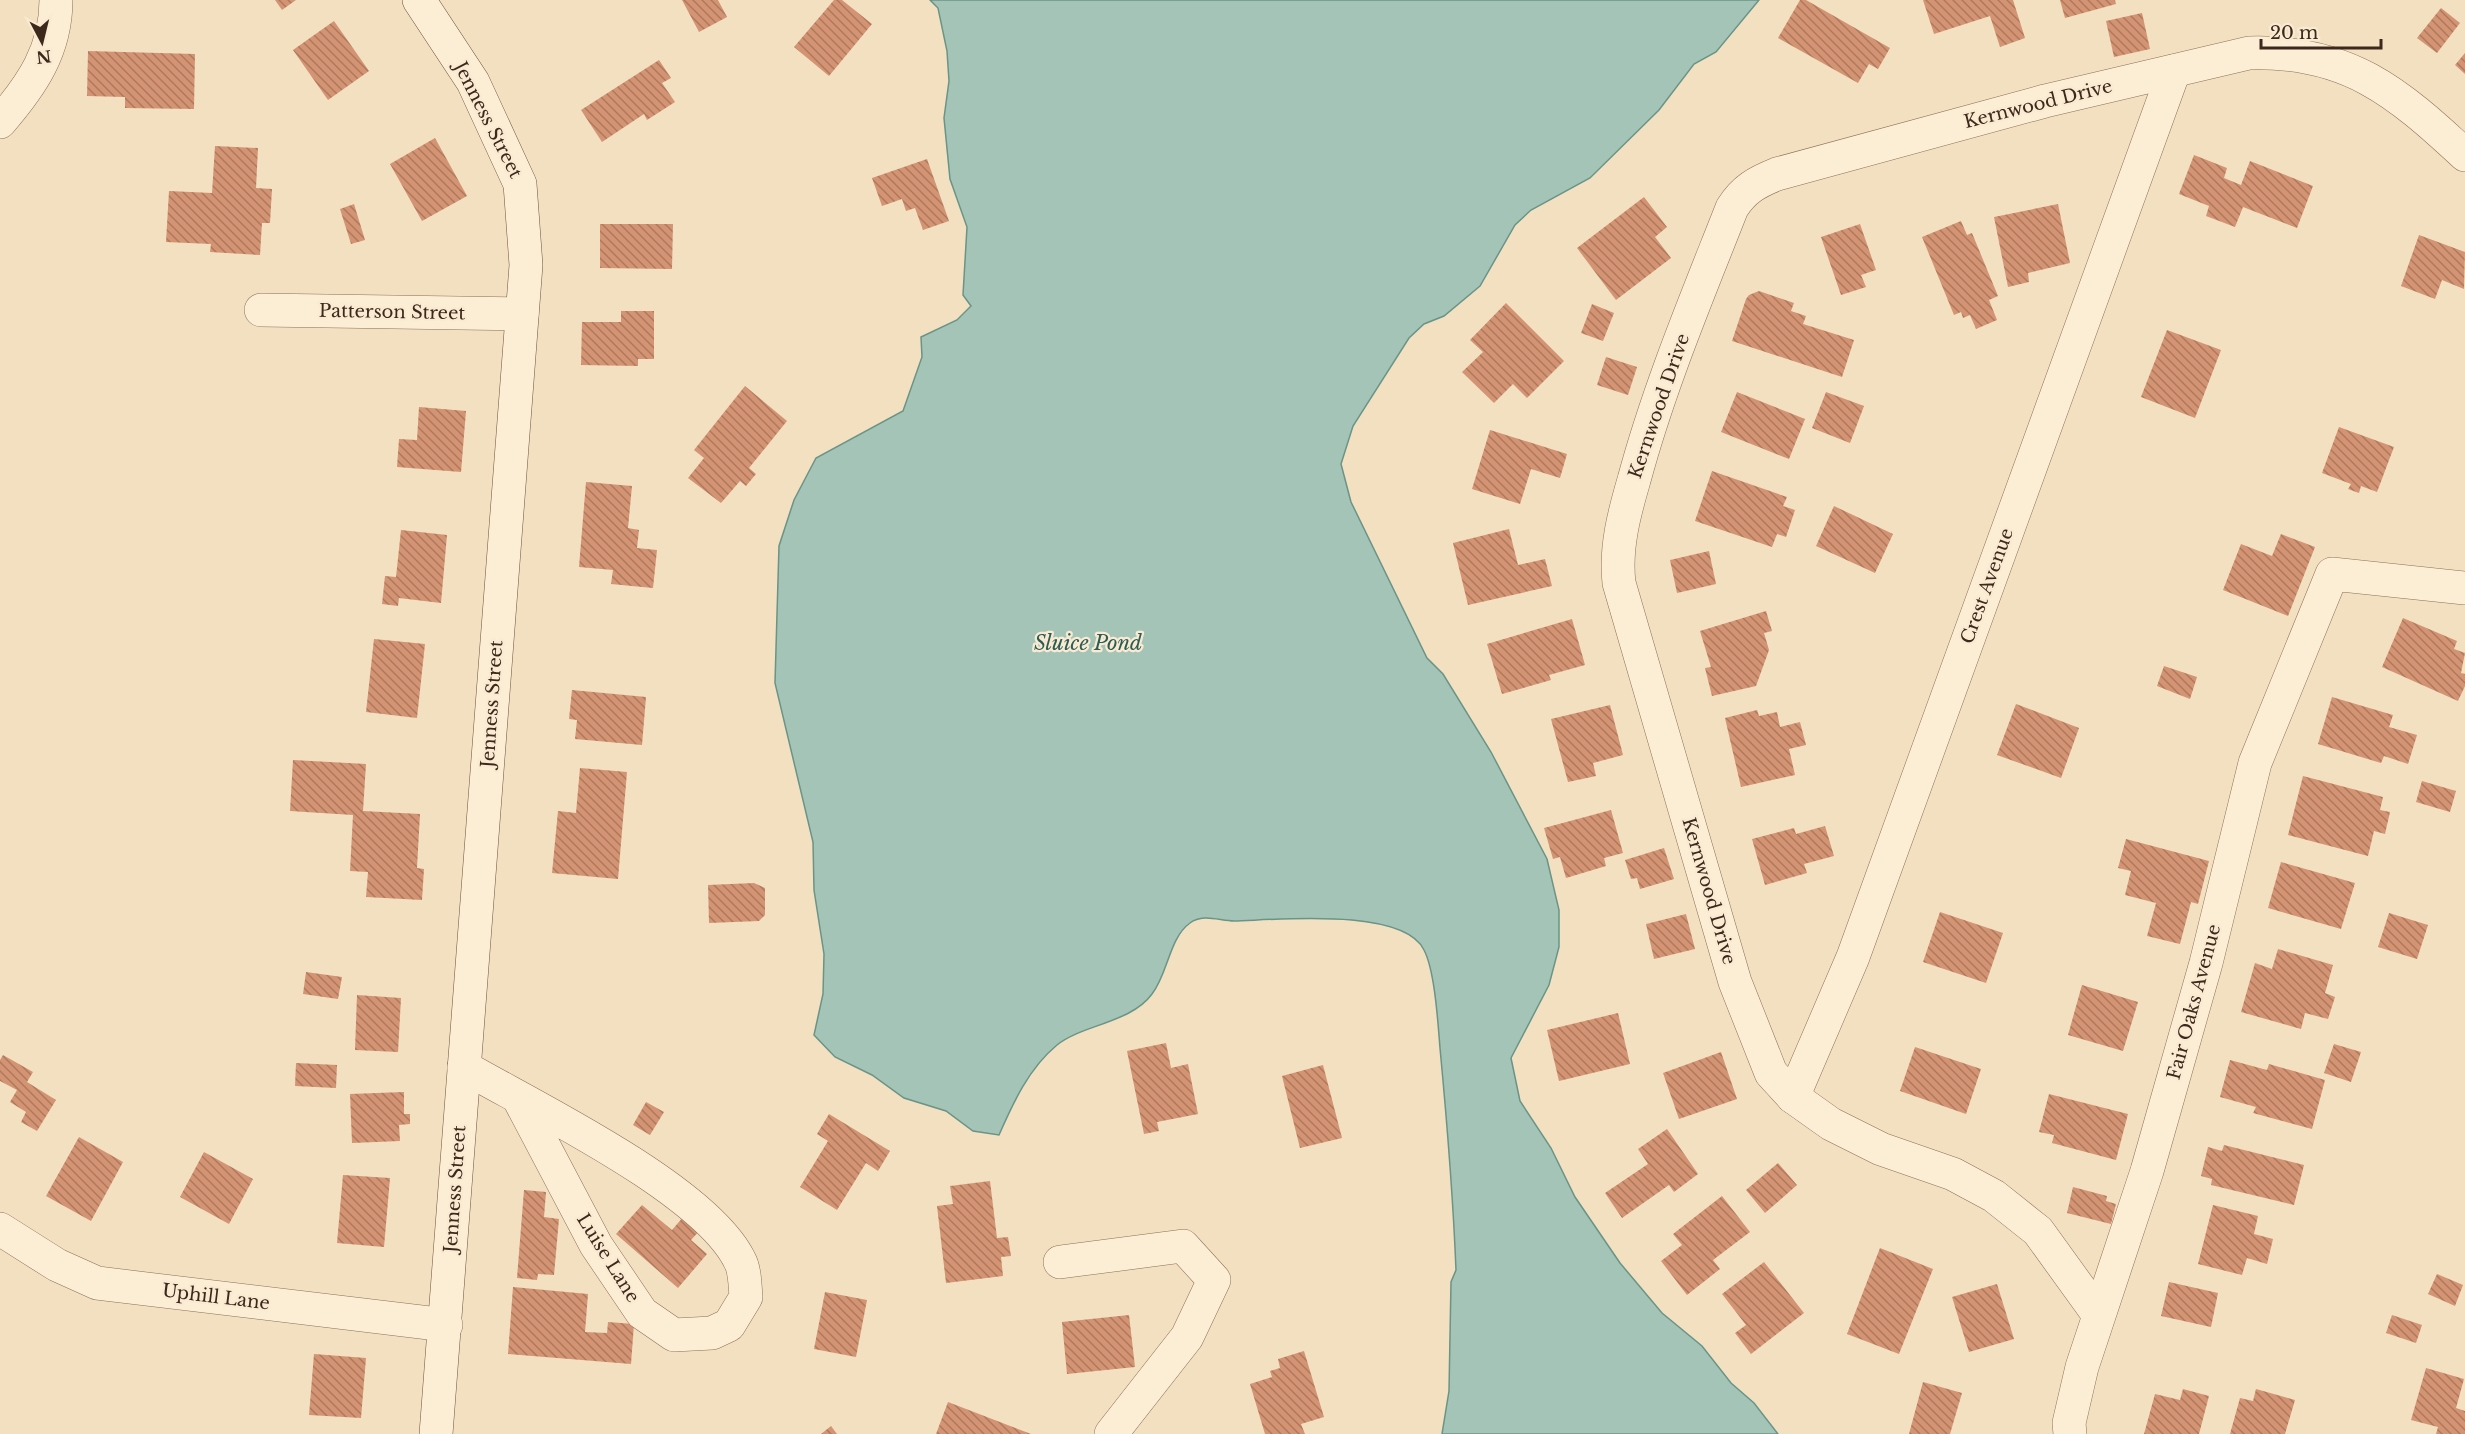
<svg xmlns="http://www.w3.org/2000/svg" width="2465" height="1434" font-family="'Libre Baskerville',serif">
<defs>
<pattern id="building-back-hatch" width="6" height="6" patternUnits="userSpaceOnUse" patternTransform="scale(1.5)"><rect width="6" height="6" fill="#d49473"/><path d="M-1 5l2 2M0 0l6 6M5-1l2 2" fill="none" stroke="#ad795e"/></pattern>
</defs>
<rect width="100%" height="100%" fill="#f2e0c1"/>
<!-- water -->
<path fill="#a4c4b8" stroke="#6a9486" stroke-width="1.5" d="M930,0H1759L1716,52L1694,64L1659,110L1590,178L1531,210L1515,225L1480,286L1444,316L1424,324L1409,338L1353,426L1341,464L1351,502L1427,658L1443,674L1491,752L1547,859L1559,910V947L1549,985L1511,1058L1520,1101L1551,1148L1575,1197L1620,1263L1662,1313L1702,1346L1731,1383L1754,1403L1778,1434H1442L1449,1391L1451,1282L1456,1270C1453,1195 1447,1122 1440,1048C1438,1024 1435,971 1424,950C1403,907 1275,920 1234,921C1220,921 1203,913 1190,923C1169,938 1168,974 1152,994C1131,1023 1081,1025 1057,1045C1029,1068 1013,1103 999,1135L973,1131L946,1111L904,1098L872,1075L835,1057L814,1035L823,994L824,954L814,890L813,842L775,683L779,546L794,500L816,458L903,411L922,357L921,337L957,320L971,306L963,295L967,227L950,179L944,118L949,81L947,51L938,8Z"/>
<!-- building -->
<g fill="url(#building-back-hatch)">
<polygon points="275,0 296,0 282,10"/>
<polygon points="682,0 718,0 727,17 699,32"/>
<polygon points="834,0 842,0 872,24 829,76 794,47"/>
<polygon points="1800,0 1806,0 1890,48 1878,69 1869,64 1858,83 1778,38"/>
<polygon points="1923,0 2013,0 2025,38 2000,47 1990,16 1934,34"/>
<polygon points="2060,0 2115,0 2116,4 2065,18"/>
<polygon points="2441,8 2460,23 2437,53 2417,38"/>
<polygon points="2142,13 2150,49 2114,57 2106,21"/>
<polygon points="334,21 369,71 328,100 293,50"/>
<polygon points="88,51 195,54 194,109 125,108 125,97 87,96"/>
<polygon points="2465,53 2465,74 2455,65"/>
<polygon points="659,60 671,78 662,83 675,102 647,120 644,114 602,142 581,110"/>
<polygon points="435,138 467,196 422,221 390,164"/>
<polygon points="215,146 258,148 256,188 272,189 270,223 262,223 260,255 210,252 211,244 166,242 169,191 212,193"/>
<polygon points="2194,155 2227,168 2224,178 2241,185 2250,161 2313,186 2297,228 2243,207 2235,227 2206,216 2209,206 2179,194"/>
<polygon points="927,159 949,221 923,230 915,208 906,211 902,199 882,206 872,178"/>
<polygon points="1644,197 1667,227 1655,237 1671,258 1616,300 1577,248"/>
<polygon points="354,204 365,240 351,244 340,209"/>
<polygon points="2058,204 2070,263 2028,273 2029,282 2008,287 1994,217"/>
<polygon points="1961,221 1967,235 1972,233 1998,296 1989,300 1997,320 1976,329 1970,315 1963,318 1961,312 1954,315 1922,237"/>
<polygon points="600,224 673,224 672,269 600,268"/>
<polygon points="1860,224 1876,270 1861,275 1866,287 1841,295 1821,237"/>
<polygon points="2419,235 2465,252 2464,289 2442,280 2435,299 2401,286"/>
<polygon points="1759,291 1794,303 1791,311 1806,316 1803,324 1854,340 1842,377 1732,341 1746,299 1749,295"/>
<polygon points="1506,303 1564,361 1527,398 1513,384 1494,403 1462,372 1483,352 1470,340"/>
<polygon points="1592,304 1614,313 1603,341 1581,333"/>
<polygon points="621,311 654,311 654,359 638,359 638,366 581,365 582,322 621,322"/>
<polygon points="2167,330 2221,350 2195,418 2141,397"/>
<polygon points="1606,357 1637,367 1628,395 1597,385"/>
<polygon points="745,386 787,421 749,468 756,474 746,486 740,481 721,503 688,478 704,458 694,450"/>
<polygon points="1737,392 1805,419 1789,459 1721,432"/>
<polygon points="1826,392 1864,406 1850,443 1812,428"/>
<polygon points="419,407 466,411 461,472 397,467 399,439 417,440"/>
<polygon points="2339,427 2394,447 2377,492 2361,486 2359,493 2348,489 2351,484 2322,473"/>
<polygon points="1490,430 1567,454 1560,478 1531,469 1520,504 1472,489"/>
<polygon points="1712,471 1787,497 1783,506 1795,510 1786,537 1777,534 1772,547 1695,521"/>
<polygon points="586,482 632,486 628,528 639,530 637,548 657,550 653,588 611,584 613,570 579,567"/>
<polygon points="1834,506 1893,534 1875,573 1816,546"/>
<polygon points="1509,529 1518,565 1545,559 1552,586 1468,605 1453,543"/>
<polygon points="401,530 447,535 441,603 399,598 398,606 382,604 385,576 396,577"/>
<polygon points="2281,534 2315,547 2288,616 2223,590 2241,544 2272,556"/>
<polygon points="1709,551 1716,584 1677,593 1670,560"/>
<polygon points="1766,611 1772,631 1764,633 1769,650 1756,686 1712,696 1705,668 1711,667 1700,631"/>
<polygon points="2403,618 2457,641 2454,649 2465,653 2461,673 2465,674 2465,686 2458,701 2382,667"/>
<polygon points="1572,619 1585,665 1549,675 1551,680 1502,694 1487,644"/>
<polygon points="374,639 425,644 417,718 366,712"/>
<polygon points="2164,666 2197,677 2190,699 2157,686"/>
<polygon points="572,690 646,697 642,745 575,739 577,720 569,719"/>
<polygon points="2332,697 2393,715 2389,727 2417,735 2408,764 2384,756 2381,763 2318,744"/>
<polygon points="2016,704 2079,728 2061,778 1997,755"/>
<polygon points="1610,705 1623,755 1593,763 1596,776 1568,782 1551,719"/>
<polygon points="1757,710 1759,716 1777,712 1780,727 1800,722 1806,745 1789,749 1795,775 1741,787 1725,718"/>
<polygon points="293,760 366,764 363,811 420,814 417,868 424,869 422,900 366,897 368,872 350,871 353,815 290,811"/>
<polygon points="580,768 627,772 618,879 552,873 558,811 576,813"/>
<polygon points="2303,776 2383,797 2380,810 2390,812 2385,834 2374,831 2368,856 2288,835"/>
<polygon points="2422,781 2456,791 2450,812 2416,802"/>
<polygon points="1611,810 1623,853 1604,858 1606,866 1566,878 1560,857 1553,859 1544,828"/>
<polygon points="1825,826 1834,856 1804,864 1807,873 1765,885 1752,839 1794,828 1796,834"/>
<polygon points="2126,839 2209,861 2198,904 2191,902 2180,944 2147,936 2156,903 2125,895 2131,871 2118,868"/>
<polygon points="1664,848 1674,879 1640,889 1637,878 1631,879 1625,860"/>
<polygon points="2281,862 2355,883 2341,929 2268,908"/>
<polygon points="754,883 765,888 765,915 759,921 709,923 708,885"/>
<polygon points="1940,912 2003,933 1986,983 1923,962"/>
<polygon points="2389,913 2428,925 2417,959 2378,947"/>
<polygon points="1686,914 1695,949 1654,959 1646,924"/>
<polygon points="2278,949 2333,965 2325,993 2335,997 2328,1019 2305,1013 2301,1029 2241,1012 2255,963 2272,969"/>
<polygon points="306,972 342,977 338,999 303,994"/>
<polygon points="2082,985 2138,1002 2123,1051 2068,1035"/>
<polygon points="357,995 401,998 398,1052 355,1050"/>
<polygon points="1618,1013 1630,1064 1559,1081 1547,1030"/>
<polygon points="1166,1043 1171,1068 1188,1064 1198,1114 1157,1122 1159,1131 1144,1134 1127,1051"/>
<polygon points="2334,1044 2361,1052 2351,1082 2324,1073"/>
<polygon points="1915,1047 1981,1069 1966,1114 1900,1091"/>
<polygon points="1721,1052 1737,1099 1679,1119 1663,1073"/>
<polygon points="3,1055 33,1072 27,1082 56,1100 37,1131 21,1122 26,1112 10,1102 17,1090 0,1081 0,1060"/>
<polygon points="2230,1060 2267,1070 2269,1064 2325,1080 2312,1129 2253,1113 2256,1107 2220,1097"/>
<polygon points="296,1063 337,1065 336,1088 295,1086"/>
<polygon points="1323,1065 1342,1138 1300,1148 1282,1076"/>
<polygon points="404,1092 404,1114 410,1114 410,1124 399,1125 400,1141 352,1143 350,1094"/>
<polygon points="2049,1094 2128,1114 2116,1160 2052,1143 2054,1135 2039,1132"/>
<polygon points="646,1102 664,1112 650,1135 633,1125"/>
<polygon points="829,1114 890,1151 878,1171 866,1163 837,1210 800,1187 828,1141 817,1134"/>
<polygon points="1667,1129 1698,1174 1674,1192 1669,1185 1622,1218 1605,1193 1648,1164 1638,1149"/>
<polygon points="79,1137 123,1162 91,1221 46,1196"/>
<polygon points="2224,1145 2304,1165 2294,1205 2211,1185 2212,1179 2201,1176 2208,1147 2222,1151"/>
<polygon points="204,1152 253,1179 229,1224 180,1197"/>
<polygon points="1778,1163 1797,1185 1765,1213 1746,1190"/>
<polygon points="343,1175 390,1178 384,1247 337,1243"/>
<polygon points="990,1181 997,1238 1008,1237 1011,1256 1001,1257 1003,1276 946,1283 937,1206 953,1204 950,1186"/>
<polygon points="2073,1187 2107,1196 2106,1201 2116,1204 2111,1224 2067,1213"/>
<polygon points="524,1190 546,1192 544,1217 559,1219 554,1275 538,1274 537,1280 517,1278"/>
<polygon points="1722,1196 1750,1232 1713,1260 1720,1269 1687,1295 1661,1261 1682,1245 1673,1234"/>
<polygon points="642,1205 672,1230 684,1216 701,1229 691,1240 707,1254 678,1288 616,1234"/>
<polygon points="2213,1205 2258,1216 2254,1234 2273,1239 2267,1264 2247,1258 2242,1275 2198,1264"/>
<polygon points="1880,1248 1933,1269 1899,1354 1847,1334"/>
<polygon points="1764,1262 1804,1313 1751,1354 1735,1333 1746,1325 1722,1294"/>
<polygon points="2437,1274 2463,1285 2455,1306 2428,1294"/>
<polygon points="2169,1282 2218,1293 2211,1327 2161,1316"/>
<polygon points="1997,1284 2014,1339 1969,1352 1952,1297"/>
<polygon points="513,1287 588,1294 585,1332 607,1333 608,1322 634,1324 631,1364 508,1354"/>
<polygon points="825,1292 867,1300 856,1357 814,1349"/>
<polygon points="1129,1315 1135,1367 1067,1374 1062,1322"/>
<polygon points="2392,1315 2422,1325 2416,1343 2386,1333"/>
<polygon points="1304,1351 1324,1417 1301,1424 1305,1434 1265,1434 1250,1384 1272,1377 1270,1371 1280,1368 1278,1359"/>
<polygon points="314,1354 366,1358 361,1418 309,1415"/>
<polygon points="2426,1368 2464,1379 2456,1408 2465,1411 2465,1434 2436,1434 2438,1427 2411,1420"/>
<polygon points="1923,1382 1962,1393 1950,1434 1909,1434"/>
<polygon points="2183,1389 2209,1396 2199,1434 2144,1434 2155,1394 2180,1400"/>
<polygon points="2256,1389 2295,1400 2285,1434 2230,1434 2240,1398 2253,1401"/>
<polygon points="948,1402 1031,1434 936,1434"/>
<polygon points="831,1426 837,1434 821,1434"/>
</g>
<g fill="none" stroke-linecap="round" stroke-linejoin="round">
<!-- street casing -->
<g stroke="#8e7056" stroke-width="34">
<g id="street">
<path d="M0,122C32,85 56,50 56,0"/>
<polyline points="261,310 522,314"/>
<path d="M464,1067C535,1108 706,1190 740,1261C745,1270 745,1286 746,1297L729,1325L712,1333L674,1335L642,1313L596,1245L519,1099"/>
<polyline points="1793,1097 1853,957 2174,71"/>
<polyline points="0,1229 57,1265 97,1283 446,1325"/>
<polyline points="1060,1262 1183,1246 1214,1280 1187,1337 1111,1434"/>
<path d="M2098,1314L2038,1231L1994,1196L1953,1174L1881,1149L1831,1124L1793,1097L1771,1073L1735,982L1619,583C1615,548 1624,514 1634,480C1659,387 1697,297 1732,208C1744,189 1757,182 1777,174L2045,101L2249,53C2348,50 2397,92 2465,155"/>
<polyline points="2070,1434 2069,1423 2082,1367 2147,1171 2206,963 2255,763 2332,574 2465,588"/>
</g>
</g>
<!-- secondary casing -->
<g stroke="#70503a" stroke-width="34">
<polyline id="secondary" points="419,0 473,82 520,184 526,265 436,1434"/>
</g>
<!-- street -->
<use href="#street" stroke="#fcedd5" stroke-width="33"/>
<!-- secondary -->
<use href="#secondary" stroke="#fcedd5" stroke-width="33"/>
</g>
<g text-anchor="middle" stroke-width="4.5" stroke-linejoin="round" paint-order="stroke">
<!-- street labels -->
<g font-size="18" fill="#3c291c" stroke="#f9ead1">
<text transform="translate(2038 104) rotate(-14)" y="6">Kernwood Drive</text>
<text transform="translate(488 120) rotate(63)" y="6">Jenness Street</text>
<text transform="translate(392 312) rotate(1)" y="6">Patterson Street</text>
<text transform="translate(1659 406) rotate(-71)" y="6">Kernwood Drive</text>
<text transform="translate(1987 586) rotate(-70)" y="6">Crest Avenue</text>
<text transform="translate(492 704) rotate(-86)" y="6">Jenness Street</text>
<text transform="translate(1709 891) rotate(74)" y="6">Kernwood Drive</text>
<text transform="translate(2194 1002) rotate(-75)" y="6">Fair Oaks Avenue</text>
<text transform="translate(455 1189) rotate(-86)" y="6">Jenness Street</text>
<text transform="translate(608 1258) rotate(58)" y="6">Luise Lane</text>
<text transform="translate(216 1297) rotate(7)" y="6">Uphill Lane</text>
</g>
<!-- water labels -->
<g font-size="20" font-style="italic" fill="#2a5d56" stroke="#f9ead1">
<text x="1088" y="650">Sluice Pond</text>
</g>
</g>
<!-- north arrow -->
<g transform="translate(42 42) rotate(173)" stroke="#f9ead1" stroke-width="4.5" paint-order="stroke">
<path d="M0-4.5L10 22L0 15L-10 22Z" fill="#3c291c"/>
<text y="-9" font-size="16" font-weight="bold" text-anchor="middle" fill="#3c291c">N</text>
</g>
<!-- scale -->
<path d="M2261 39v9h120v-9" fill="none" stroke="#3c291c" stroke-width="3"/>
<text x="2270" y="39" font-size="18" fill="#3c291c" stroke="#f9ead1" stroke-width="4.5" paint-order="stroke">20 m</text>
</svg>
